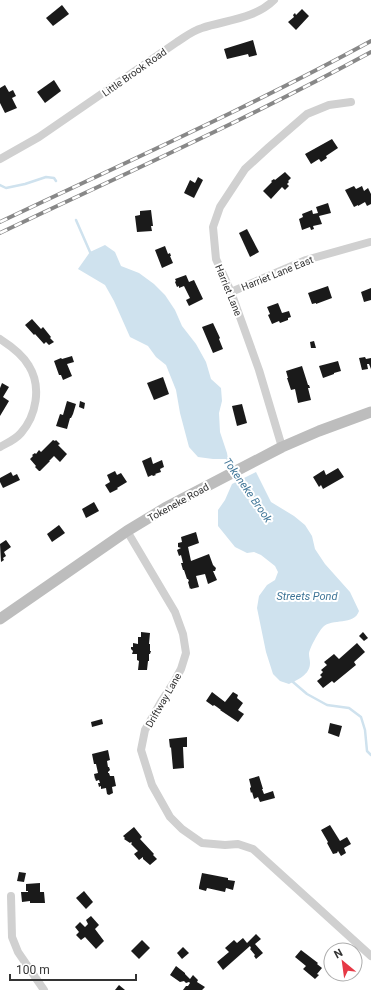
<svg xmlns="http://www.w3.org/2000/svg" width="371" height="990" font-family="Roboto,sans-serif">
<rect width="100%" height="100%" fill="#fff"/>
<!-- water -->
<g fill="#cfe2ee">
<polygon points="105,245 115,252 121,266 139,273 154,284 165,295 175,310 182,326 196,344 206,362 211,379 221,388 222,401 219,413 220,432 227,453 228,459 213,459 198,457 189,447 180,413 176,390 166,365 156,357 148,346 130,337 114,301 105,285 78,269 90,252"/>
<path d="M256,472L271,502L294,516L305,525L312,536L315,549L325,564L350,592L359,611C354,626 332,618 323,627C319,631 309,649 309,654C309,657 310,660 310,663C310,675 297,680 289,684L280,681L273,674L266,652L257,608L259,596L267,585L275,580L278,572L275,566L261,555L254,552L247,553L235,547L218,526V510L225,500L232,484Z"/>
</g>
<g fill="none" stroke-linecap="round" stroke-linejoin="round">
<!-- stream -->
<g stroke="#cfe2ee" stroke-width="2.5">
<polyline points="0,185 6,188 25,184 46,177 54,178 56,181"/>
<polyline points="76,220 90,252 92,254"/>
<polyline points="226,457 235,469"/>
<polyline points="238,473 244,482"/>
<polyline points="294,679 293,682 307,694 327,705 349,708 361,717 365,730 367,751 371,755"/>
</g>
</g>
<!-- building -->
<g fill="#1a1a1a">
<polygon points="62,5 69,14 53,26 46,18"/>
<polygon points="302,9 309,16 296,30 288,22 294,17 293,15 295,13 296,15"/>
<polygon points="253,40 257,55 249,57 248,54 227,59 224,49"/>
<polygon points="54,80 61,91 45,103 37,92"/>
<polygon points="5,85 9,92 13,90 16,96 12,98 17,108 5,113 0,103 0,88"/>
<polygon points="332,139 338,148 326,156 327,158 321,162 319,159 311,164 305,154"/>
<polygon points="285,172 291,178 288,181 289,182 287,184 289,186 285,190 282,187 271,199 263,191 272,182 271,181 274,179 275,180"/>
<polygon points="198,177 203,180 194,198 184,193 190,180 195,183"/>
<polygon points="354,186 356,189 362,186 364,191 368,188 371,194 371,204 367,206 365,202 358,206 358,205 354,207 345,190"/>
<polygon points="328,203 331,213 319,216 322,224 313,226 314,229 311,230 310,227 302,230 299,219 303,217 302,214 312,210 313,214 318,213 316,207"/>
<polygon points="151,210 153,226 151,226 152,231 137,232 135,216 140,215 140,211"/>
<polygon points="247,229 259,252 250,257 239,233"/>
<polygon points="165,246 168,254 170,253 171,256 170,256 173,263 162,268 155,250"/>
<polygon points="186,275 189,282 194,280 203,299 189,306 186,300 190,298 184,286 179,288 179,286 177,287 175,282 176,281 175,279"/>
<polygon points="328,286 332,298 316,304 316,303 312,304 308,293"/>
<polygon points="371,288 371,300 364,302 361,292"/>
<polygon points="278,303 282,313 289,311 291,317 288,318 288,320 280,323 279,321 272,324 268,315 270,314 267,307"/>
<polygon points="32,319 41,329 43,327 51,337 50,338 54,342 49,345 46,342 44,344 35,334 34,335 25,325"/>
<polygon points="213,323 220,338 219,339 223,349 213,353 202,327"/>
<polygon points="314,341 316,348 311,348 310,342"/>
<polygon points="72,356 74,362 67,364 72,376 63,380 61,375 59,375 54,361 61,358 62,359"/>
<polygon points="365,357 366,359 371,358 371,369 369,364 367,364 368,369 362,370 359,358"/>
<polygon points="338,361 341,371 334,373 334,374 323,378 319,366"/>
<polygon points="302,366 308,385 309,385 310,388 308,388 311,400 298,403 295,389 291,390 287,378 288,378 286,371"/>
<polygon points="163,377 169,394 154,400 147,383"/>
<polygon points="2,383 9,387 3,397 9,401 0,416 0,388"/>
<polygon points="67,401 76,404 73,414 71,418 70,418 67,429 56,426 60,414 63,415"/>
<polygon points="80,401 85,403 84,409 79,407"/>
<polygon points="242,404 247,423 237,426 232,406"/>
<polygon points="53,440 55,441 56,440 60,444 58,445 67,454 60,462 54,456 49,461 50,461 40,471 39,471 35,467 36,466 30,459 33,456 32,455 35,453 36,454 39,450 41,452"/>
<polygon points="151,457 153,464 162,460 164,467 160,469 161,472 155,474 156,475 153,476 152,475 148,477 142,461"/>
<polygon points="338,468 344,477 323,489 321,485 319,487 313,477 324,470 326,475"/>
<polygon points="115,471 117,475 121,473 127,482 117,488 118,489 110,493 105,485 110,482 107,475"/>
<polygon points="11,472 13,476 17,474 20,480 3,488 0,482 0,478"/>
<polygon points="94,502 99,511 86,518 82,509"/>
<polygon points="59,525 65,533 52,542 47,534"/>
<polygon points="196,532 199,543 188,547 191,561 209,554 213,565 216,568 215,571 213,571 217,580 208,584 205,574 196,576 199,587 191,589 191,588 190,589 188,582 189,581 188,579 187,579 184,570 183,570 181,563 183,563 181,555 179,556 177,550 181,548 178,547 178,543 182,542 181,537"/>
<polygon points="6,540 11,547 4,552 6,556 3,558 4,560 1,562 0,544"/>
<polygon points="141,632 150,633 149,644 150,644 150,651 151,651 150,654 149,654 149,661 148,661 147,670 138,670 139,661 137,660 137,654 132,654 133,651 131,649 131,647 133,647 133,643 138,644 138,637 141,637"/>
<polygon points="363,632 368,638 364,641 359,636"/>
<polygon points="357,643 365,652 354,662 356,665 334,683 332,681 323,688 317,681 322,677 320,675 323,672 321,670 327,665 324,662 334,654 339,659"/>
<polygon points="212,692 225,702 233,692 238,695 237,698 243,703 238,710 244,714 238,722 220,710 221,710 217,707 214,705 213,706 206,701"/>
<polygon points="102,719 103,724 92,727 91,722"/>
<polygon points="330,723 342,726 339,737 328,733"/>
<polygon points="187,737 187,747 183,747 184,768 173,769 171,747 170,748 169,739"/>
<polygon points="108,750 110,760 107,761 108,767 109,767 110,770 108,772 108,773 109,773 110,776 114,776 116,786 112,787 113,793 109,795 107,794 106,788 101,789 101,786 99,787 98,783 100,783 99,780 96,781 95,778 95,779 94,774 98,773 96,764 94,764 92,754"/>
<polygon points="259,776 263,789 262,789 264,794 273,791 275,798 260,802 258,797 254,799 252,792 251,793 250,789 250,788 251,787 249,779"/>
<polygon points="330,825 340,841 347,837 351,844 344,848 346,853 341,856 338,851 337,853 333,854 327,843 328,842 321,830"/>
<polygon points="134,827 142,837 140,839 154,854 153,855 157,859 150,865 143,859 143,857 139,860 134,854 138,851 131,844 132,843 131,842 130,843 124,839 125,838 123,836"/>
<polygon points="19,872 26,873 24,882 17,881"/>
<polygon points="202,873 228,878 228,880 235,881 233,890 226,888 225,892 207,888 206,891 199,889 199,887"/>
<polygon points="40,883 40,892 44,892 45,903 30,903 30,901 22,902 21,892 28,892 28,891 26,891 26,884"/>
<polygon points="84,891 93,902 86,909 76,898"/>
<polygon points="91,916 99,925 95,929 104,941 96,949 85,937 81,940 76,935 79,932 75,927 80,922 85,927 88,924 86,920"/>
<polygon points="256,934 261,939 255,944 263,953 256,959 254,956 255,955 250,949 251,948 250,946 223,970 217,962 229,952 225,948 234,940 237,943 243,938 247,943"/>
<polygon points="142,940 150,948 139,959 131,951"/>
<polygon points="183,947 189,953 182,959 177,953"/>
<polygon points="301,950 318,963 317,964 322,968 317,974 319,975 315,979 303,969 306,966 295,957"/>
<polygon points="176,966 185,973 185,974 190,979 193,975 198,980 197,982 205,987 202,990 183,990 186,986 188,986 190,983 189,982 186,983 184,981 180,982 170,975"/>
<polygon points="119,985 125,990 115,990"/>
</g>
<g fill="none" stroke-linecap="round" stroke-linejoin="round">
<!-- street -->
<g stroke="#d0d0d0" stroke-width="8">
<path d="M0,159L39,137L177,42C185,37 192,31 202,28C226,20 255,19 274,0"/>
<polyline points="231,292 306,260 370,242"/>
<path d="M0,339C11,346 23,355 29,366C42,387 36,416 21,433C15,440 7,443 0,447"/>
<polyline points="282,447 259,370 231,292 216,259 213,227 220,207 245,169 269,147 307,114 329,105 351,102"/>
<polyline points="127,531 175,612 183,634 186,653 181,669 174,682 161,702 145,730 141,750 152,785 170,817 182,829 202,843 225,845 238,844 253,849 285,878 371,956"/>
<polyline points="11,896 12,937 18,952 44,990"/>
</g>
<!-- secondary -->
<polyline stroke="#bdbdbd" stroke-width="11" points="0,619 127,531 165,508 282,447 319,431 371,412"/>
<!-- rail casing -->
<g stroke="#888" stroke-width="4">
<g id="rail">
<path d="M0,222C124,163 250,107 371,41"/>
<path d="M0,233C124,174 250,118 371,52"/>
</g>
</g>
<!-- rail -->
<use href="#rail" stroke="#fff" stroke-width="2.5" stroke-dasharray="8" stroke-linecap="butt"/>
</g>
<g text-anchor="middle" stroke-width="4" stroke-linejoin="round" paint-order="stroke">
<!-- street labels -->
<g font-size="10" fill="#333" stroke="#fff">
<text transform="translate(134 72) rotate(-35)" y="4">Little Brook Road</text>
<text transform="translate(277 273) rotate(-22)" y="4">Harriet Lane East</text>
<text transform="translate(229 290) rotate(68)" y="4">Harriet Lane</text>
<text transform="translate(178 502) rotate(-29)" y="4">Tokeneke Road</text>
<text transform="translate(163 700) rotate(-60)" y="4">Driftway Lane</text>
</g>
<!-- water labels -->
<g font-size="11" font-style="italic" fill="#3f7597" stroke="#fff">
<text transform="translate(248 490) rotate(55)" y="4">Tokeneke Brook</text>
<text x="307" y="600">Streets Pond</text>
</g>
</g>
<!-- north arrow -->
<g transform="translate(343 962) rotate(331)"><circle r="19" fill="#ffffff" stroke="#adadad"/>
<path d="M0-3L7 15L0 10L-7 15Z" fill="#e63946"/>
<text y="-6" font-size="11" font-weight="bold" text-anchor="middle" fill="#333333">N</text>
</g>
<!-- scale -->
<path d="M10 974v6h126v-6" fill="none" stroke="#333333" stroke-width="2"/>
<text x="16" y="974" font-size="12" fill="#333333" stroke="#ffffff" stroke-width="3" paint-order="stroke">100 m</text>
</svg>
